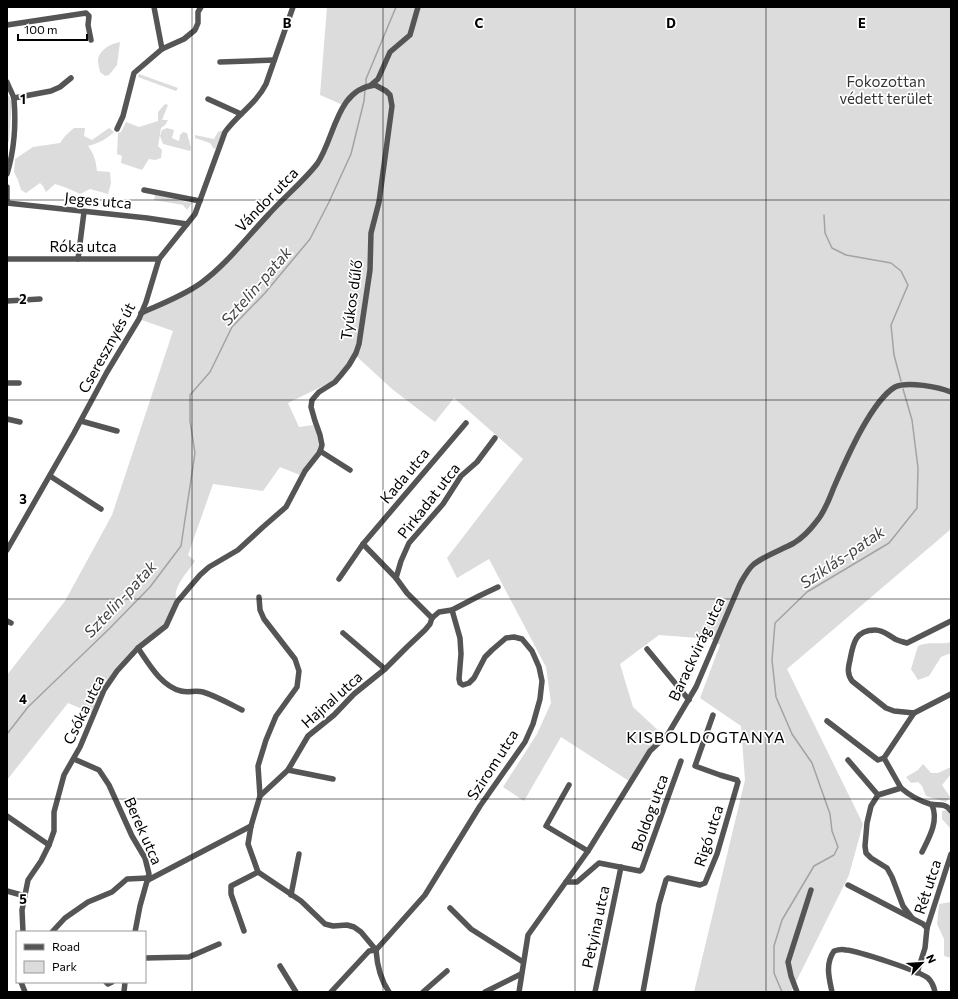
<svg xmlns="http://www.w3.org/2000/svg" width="958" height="999" font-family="Commissioner,sans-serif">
<rect width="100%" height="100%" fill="#fff"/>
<!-- green -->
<g fill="#dcdcdc">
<path d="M327,7H951V529L787,669L863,824L849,875L791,992H694L745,780L741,726L700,698L720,645L711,639L659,635L620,664L633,707L662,734L646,754L629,781L561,737L524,801L503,787L537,734L551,703L546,667L489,559L457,578L447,558L523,459L454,398L435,422L392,389L354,354L335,380L288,403L299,427L313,425L319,438L321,447L300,475L280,467L263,491L213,484L188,555L195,561C188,572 171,588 177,602L169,621L117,671L94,714L68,703L7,780V675L65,601L112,515L173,331L139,319L141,313L202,282L317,163L343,105L320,95Z"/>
<path d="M120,42L117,65L109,75L105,76L100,72C99,68 98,63 98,59C100,49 111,44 120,42Z"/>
<polygon points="139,74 178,88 176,91 138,77"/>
<polygon points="7,96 9,96 12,101 9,142 7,141"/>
<polygon points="165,104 168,105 162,120 168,120 165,125 161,128 158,146 162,150 161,158 155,160 149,159 142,170 121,163 122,156 117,154 118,133 121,132 126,122 139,127 158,121 158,112"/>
<path d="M74,128H85L84,136L92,140L109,128L114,132C107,139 97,144 88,146C94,154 96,161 97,171L110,172L111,183L108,194L90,189L80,194L67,188L55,184L46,192L43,186L40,183L26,193L21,190L18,180L14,172L15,159L33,147L60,143L65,136Z"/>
<polygon points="167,128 174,130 172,138 179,141 180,135 183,132 187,133 191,148 190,151 163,144 160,136 162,130"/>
<polygon points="220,131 223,131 216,148 214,149 210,143 195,138 195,135 214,139 218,132"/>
<polygon points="155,195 192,203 187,210 183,205 154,200"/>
<path d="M951,642V653L941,657L929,676L918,680L911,669L918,646C928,641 940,645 951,642Z"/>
<polygon points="923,764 931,773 938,773 951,767 951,774 942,785 950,797 946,802 926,796 922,786 918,782 911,783 906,777 918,770"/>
<polygon points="951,809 951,829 942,819 942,811"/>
<polygon points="951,902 951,958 944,956 944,939 937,924 939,904"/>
</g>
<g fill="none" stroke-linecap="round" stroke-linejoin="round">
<!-- stream -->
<g stroke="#a3a3a3" stroke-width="1.5">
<polyline points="366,85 366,79 396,7"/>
<polyline points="824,215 825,233 832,248 846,255 891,263 901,271 908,285 891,325 894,355 901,381"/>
<polyline points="7,734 28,707 109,629 150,587 181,546 195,453 190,421 190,395 210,372 232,327 265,293 310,239 329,202 351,154 364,101 365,89"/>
<polyline points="782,992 774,973 774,946 782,920 814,866 834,855 838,847 832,831 830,814 812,763 792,734 776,697 772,660 775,623 807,592 889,543 917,508 918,468 912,420 903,389"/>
</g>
<!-- minor -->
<g stroke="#555" stroke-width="5.5">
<polyline points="154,7 162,49"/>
<polyline points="7,25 86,13 89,16 88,25 91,40"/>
<polyline points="220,62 274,60"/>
<path d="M7,82C9,88 13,94 14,99C16,123 14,151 7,174"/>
<polyline points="371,85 378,79 390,52 410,35 418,7"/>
<polyline points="14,98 51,91 60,87 71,78"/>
<polyline points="208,99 241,114"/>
<polyline points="117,129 123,116 134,73 162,49 184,39 195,30 198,23 198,12 201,7"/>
<polyline points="7,187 7,199"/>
<polyline points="144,190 200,201"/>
<polyline points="7,203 147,218 187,224"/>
<polyline points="7,259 159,259"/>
<polyline points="78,259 84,212"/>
<polyline points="7,301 40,299"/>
<polyline points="7,383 19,383"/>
<polyline points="7,419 20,422"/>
<polyline points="81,421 117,431"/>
<polyline points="320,451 350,470"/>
<polyline points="50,476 101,509"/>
<polyline points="363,544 396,578"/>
<path d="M7,550L74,433L107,372L139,319L146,302L159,259L195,214L225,132C238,114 256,104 266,84L293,7"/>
<polyline points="339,579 363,544 466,423"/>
<polyline points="259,597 260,610 264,619 295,659 299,671 297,687 276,716 266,740 258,766 260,796"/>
<polyline points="432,618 407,593 396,578 401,561 409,543 443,504 461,476 477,462 495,438"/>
<polyline points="432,618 439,612 452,610 479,596 498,587"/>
<polyline points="7,621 11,623"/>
<path d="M951,621L907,643C903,642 899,641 895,639C888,635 883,630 875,630C855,630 853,644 850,660C848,668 847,674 852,681L886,708L894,711L914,713L951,694"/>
<polyline points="343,633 385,669"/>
<path d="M138,648C149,664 161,686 181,691C189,693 195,690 203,692C216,696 230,704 242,710"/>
<polyline points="647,649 689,700"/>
<polyline points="827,721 878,760 884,758"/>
<path d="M884,758L901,788C909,795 920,801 930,804C938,806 945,802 951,811"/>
<polyline points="884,758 914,713"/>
<polyline points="74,759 99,770 109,785 132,836 145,858 149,874 140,906 135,932"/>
<polyline points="848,760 878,795"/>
<polyline points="288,770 333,779"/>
<polyline points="569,785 546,826 588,851"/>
<polyline points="901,788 878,795 871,806 867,823 865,846 866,853 871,858 887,868 892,877 903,906 912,918"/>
<polyline points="7,816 49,845"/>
<path d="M922,852C929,838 939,821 932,805"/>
<polyline points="148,880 251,826"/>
<polyline points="566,882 577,882 599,863 640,871 642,869 681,761"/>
<polyline points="848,885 923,924 927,928"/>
<polyline points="7,891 25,896"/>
<polyline points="291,895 299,854"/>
<polyline points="450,908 471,929 523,962"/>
<polyline points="244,931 231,894 231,886 258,872"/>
<path d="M23,932L22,910L28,880L41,861L49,845L54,831V812L64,775L80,747L104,690L117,671L138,648L166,626L177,602L200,575L209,567L238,550L263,527L286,507L305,471L320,452L322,445L320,435L315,421L311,407L312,400L319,392L335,382L341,375L349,365L356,353L359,344L370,270L371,233L379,202L392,106L390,95L386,91L375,85C336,89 335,138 317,164C303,182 284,197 269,214C247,237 227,264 201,283C183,296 161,304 141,313"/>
<polyline points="52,932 65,918 88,902 112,892 127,879 148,878"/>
<polyline points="376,950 361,932 354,927 347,925 333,926 325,924 301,901 258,872 248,844 251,826 260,796 288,770 308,736 334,715 354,694 385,669 407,647 425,630 430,624 432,618"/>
<path d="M376,950C377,965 380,979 389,992"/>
<polyline points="145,958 189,957 219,944"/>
<polyline points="280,966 296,992"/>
<polyline points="917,973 925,948 927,928 951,854"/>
<polyline points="21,982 25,992"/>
<polyline points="106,982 108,984 112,982"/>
<polyline points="124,992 125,982"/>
<polyline points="331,992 369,951 376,950 425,895 480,806 525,742 533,724 540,699 542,681 539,667 532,651 522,639 514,637 506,638 492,650 485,657 474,678 469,683 463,685 460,683 459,679 461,654 460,638 452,610"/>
<polyline points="423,992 447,971"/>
<polyline points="485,992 521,974"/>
<path d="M519,992L528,935L588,851L650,751L668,734L696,687L740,584C744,577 748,569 754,564C766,555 781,550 794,543C802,538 810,530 816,522C825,512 829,499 834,487C845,462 871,401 895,387C907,381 939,387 951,392"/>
<polyline points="595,992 621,867"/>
<polyline points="643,992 659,904 666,880 668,878 700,885 705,883 717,854 738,782 737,780 720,775 695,766 713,715"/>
<polyline points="797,992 791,976 788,962 811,890"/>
<path d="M832,992C829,978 825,964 834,951C837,950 842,949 846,950C858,951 919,971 928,978C932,982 934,987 935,992"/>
</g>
</g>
<!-- grid -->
<path fill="none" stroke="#000" stroke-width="1" stroke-opacity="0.55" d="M192,7V992M383,7V992M575,7V992M766,7V992M7,200H951M7,400H951M7,599H951M7,799H951"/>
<g text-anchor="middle" stroke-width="3.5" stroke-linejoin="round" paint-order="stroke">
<!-- park labels -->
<g font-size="15" fill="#333" stroke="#fff">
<text x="886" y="87">Fokozottan<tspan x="886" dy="17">védett terület</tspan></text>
</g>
<!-- street labels -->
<g font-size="15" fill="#000" stroke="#fff">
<text transform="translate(267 200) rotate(-46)" y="5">Vándor utca</text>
<text transform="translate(98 201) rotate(5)" y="5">Jeges utca</text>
<text x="83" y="252">Róka utca</text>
<text transform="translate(352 300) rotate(-82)" y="5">Tyúkos dűlő</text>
<text transform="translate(107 348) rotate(-61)" y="5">Cseresznyés út</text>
<text transform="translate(405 476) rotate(-50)" y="5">Kada utca</text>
<text transform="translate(429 501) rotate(-52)" y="5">Pirkadat utca</text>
<text transform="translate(697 649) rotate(-65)" y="5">Barackvirág utca</text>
<text transform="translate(332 700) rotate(-42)" y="5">Hajnal utca</text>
<text transform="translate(84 710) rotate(-64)" y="5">Csóka utca</text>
<text transform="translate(493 765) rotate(-57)" y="5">Szirom utca</text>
<text transform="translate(650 813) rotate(-70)" y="5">Boldog utca</text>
<text transform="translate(143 831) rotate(66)" y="5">Berek utca</text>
<text transform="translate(709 836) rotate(-72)" y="5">Rigó utca</text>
<text transform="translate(928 887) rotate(-72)" y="5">Rét utca</text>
<text transform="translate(596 927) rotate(-78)" y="5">Petyina utca</text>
</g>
<!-- water labels -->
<g font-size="16" font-style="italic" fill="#444" stroke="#fff">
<text transform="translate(256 286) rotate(-49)" y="6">Sztelin-patak</text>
<text transform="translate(842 557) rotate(-34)" y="6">Sziklás-patak</text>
<text transform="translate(120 599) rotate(-47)" y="6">Sztelin-patak</text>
</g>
<!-- neighbourhood labels -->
<g font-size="16" letter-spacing="1" fill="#000" stroke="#fff">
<text x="706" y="743">KISBOLDOGTANYA</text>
</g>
</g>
<g font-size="13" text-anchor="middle" font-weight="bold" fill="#000" stroke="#fff" stroke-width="3.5" stroke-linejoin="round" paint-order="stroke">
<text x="287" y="28">B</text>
<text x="479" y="28">C</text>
<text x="671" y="28">D</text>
<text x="862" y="28">E</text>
<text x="23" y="104">1</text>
<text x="23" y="304">2</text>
<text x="23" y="504">3</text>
<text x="23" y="704">4</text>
<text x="23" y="904">5</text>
</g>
<!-- border -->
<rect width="958" height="999" fill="none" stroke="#000000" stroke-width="16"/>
<!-- legend -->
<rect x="16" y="931" width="130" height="52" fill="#ffffff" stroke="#999999"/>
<rect x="24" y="944" width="20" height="6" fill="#555555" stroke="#999999"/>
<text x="52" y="951" font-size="12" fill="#000000">Road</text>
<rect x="24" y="961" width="20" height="12" fill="#dcdcdc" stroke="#999999"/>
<text x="52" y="971" font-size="12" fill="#000000">Park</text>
<!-- north arrow -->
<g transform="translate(922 963) rotate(65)" stroke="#ffffff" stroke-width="3" paint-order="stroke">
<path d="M0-3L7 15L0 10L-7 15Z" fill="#000000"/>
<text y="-6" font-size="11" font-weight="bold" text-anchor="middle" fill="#000000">N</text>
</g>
<!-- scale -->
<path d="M18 34v6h69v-6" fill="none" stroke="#000000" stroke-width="2"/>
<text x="24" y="34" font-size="12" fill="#000000" stroke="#ffffff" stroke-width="3" paint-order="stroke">100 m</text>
</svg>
